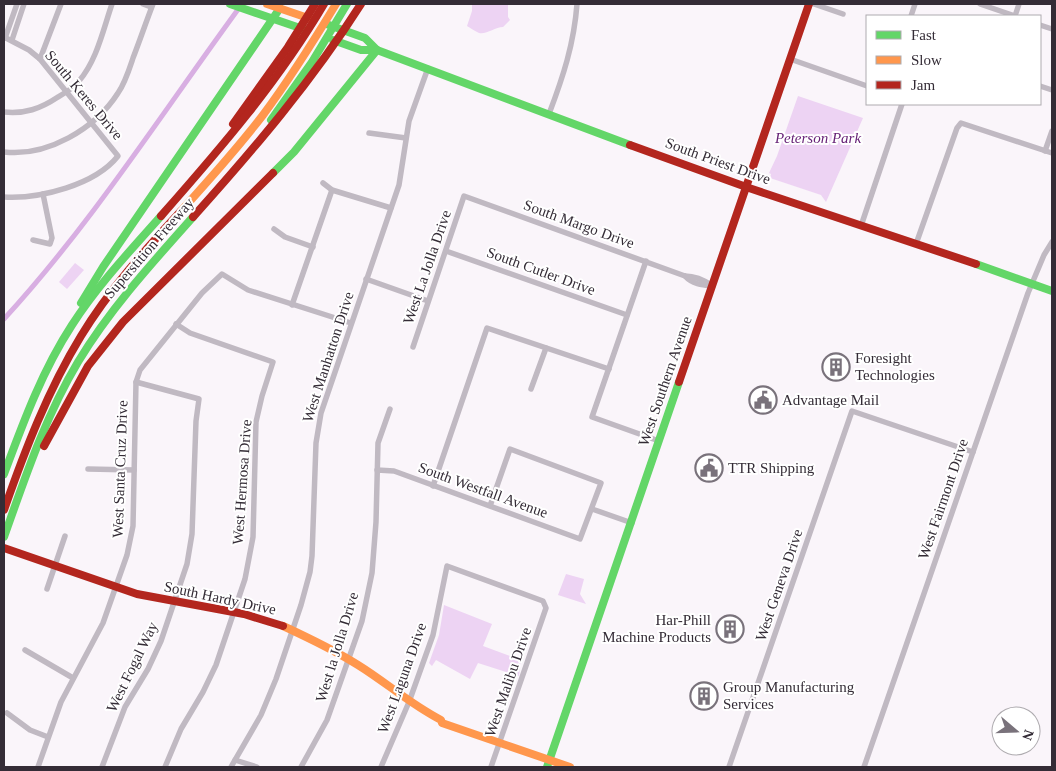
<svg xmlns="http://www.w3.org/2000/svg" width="1056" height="771" font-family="'Times New Roman',serif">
<rect width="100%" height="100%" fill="#faf5fa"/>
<!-- green -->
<g fill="#edd3f3">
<path d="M472,4H508V17L510,20L503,27C495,27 486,35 479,33C474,31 471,28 467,26L472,11Z"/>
<polygon points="798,96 863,118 826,202 821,195 770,178 771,174 769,173 777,156"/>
<polygon points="75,263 84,270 67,289 59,282"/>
<polygon points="566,574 584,579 580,594 586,604 558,595"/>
<polygon points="444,605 492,624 483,646 521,660 519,676 478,663 470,679 436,660 432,666 429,663 439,635"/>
</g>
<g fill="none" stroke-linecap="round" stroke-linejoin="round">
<!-- canal -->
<path stroke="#d8aee2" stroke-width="5" d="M4,319C93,222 164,110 242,4"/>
<!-- street -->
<g stroke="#c0b9c2" stroke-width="5.5">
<polyline points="143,4 151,7"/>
<polyline points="814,4 843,14"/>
<polyline points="980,4 1015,16"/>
<polyline points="911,16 915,4"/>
<polyline points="1015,16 1019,4"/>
<polyline points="1040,25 1052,29"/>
<path d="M4,37L29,50L40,59L118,156C95,185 40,199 4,197"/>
<polyline points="5,38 17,4"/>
<polyline points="12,40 24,4"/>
<polyline points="40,59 61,4"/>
<polyline points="790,59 867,86"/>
<polyline points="1040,86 1052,90"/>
<path d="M4,112C25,114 40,109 58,97C65,93 74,88 79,81C97,60 103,30 112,4"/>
<path d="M549,114C563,77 574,44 577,4"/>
<polyline points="369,133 406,138"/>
<polyline points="1045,151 1052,131"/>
<path d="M4,152C47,157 95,129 118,93C125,83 129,70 133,58C140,40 146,22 153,4"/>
<polyline points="323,183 332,190 391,208"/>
<polyline points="861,226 902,104"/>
<polyline points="274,229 285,237 313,247"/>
<polyline points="33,240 50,244 52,238 43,194"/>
<polyline points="916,244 957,128 961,123 1052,153"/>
<polyline points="446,251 627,315"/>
<polyline points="646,261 592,417 659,441"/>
<path d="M685,276C692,284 702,285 712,286"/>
<polyline points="366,279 428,301"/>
<polyline points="292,305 332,190"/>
<path d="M413,347L464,196L685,276C696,276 704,280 713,286"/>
<polyline points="531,389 546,348"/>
<polyline points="88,469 134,470"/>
<polyline points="377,470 394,471 580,539 601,483 510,449 490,506"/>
<polyline points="433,486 487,328 609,369"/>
<polyline points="592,509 632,523"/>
<polyline points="47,589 65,536"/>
<polyline points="25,650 73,678"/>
<polyline points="7,713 30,730 48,737"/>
<polyline points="235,760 257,767"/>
<polyline points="38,767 61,702 103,623 127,555 133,526 136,382 140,370 202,293 222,274 248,290 351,323"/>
<polyline points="102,767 125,707 148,669 161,641 187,564 192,534 196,421 199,399 136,382"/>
<polyline points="165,767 181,729 203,692 216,665 245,579 253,537 256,422 262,396 273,362 190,333 176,324"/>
<polyline points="231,767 261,715 276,679 301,605 310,572 312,556 316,443 321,413 399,185 409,121 428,68"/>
<polyline points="301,767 327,720 362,621 372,573 376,522 378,443 390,409"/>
<polyline points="381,767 409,702 433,635 447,566 543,601 546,608 491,767"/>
<polyline points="729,767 852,411 973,452"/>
<polyline points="864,767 1028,293 1044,255 1052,242"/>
</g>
<!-- fast -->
<g stroke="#63d668" stroke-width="8">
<polyline points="230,4 303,29"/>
<polyline points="329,25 365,38 377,50"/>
<polyline points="333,40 361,50 377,50 630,145"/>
<polyline points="271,120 312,62 347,4"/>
<polyline points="273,173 294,152 377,50"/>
<polyline points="976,264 1052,291"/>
<polyline points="81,303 103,267 280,8"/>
<path d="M4,474C23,423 42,371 72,325C97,286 130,251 161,216"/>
<path d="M4,537C25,478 45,417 78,362C110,309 152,263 193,217"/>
<polyline points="547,767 679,382"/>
</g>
<!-- slow -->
<g stroke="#ff974d" stroke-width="8">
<polyline points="267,4 311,19"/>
<path d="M181,211C209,180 237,149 263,115C289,80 313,42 336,4"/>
<path d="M283,626C309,638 334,650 358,665C387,683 410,704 441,720L442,723L570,767"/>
</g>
<!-- jam -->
<g stroke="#b3261e" stroke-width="8">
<polyline points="233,124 288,47 315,4"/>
<polyline points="630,145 749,188 976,264"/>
<path d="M161,216C220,149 278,82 324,4"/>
<path d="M193,217C254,149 312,81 361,4"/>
<polyline points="679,382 809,4"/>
<polyline points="44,446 88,366 123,322 273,173"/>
<path d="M4,510C25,450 48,390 81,336C109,290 145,250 181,211"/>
<polyline points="4,548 137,594 244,614 283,626"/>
</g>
</g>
<!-- icons -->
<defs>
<g id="building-ring" transform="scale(1.4375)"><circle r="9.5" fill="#fff" stroke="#79727b" stroke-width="1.5"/><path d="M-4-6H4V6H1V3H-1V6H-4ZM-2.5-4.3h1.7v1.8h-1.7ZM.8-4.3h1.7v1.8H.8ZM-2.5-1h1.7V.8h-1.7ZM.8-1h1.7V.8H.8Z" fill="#79727b"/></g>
<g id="civic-ring" transform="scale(1.4375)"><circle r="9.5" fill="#fff" stroke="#79727b" stroke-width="1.5"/><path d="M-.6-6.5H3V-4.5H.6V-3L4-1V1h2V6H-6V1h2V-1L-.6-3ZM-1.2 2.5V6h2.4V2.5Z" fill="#79727b"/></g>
</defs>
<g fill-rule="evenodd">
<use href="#building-ring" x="836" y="367"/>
<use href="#civic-ring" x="763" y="400"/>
<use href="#civic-ring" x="709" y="468"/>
<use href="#building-ring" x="730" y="629"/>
<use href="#building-ring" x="704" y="696"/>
</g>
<g text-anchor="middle" stroke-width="4" stroke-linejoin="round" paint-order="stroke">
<!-- street labels -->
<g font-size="15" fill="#342c36" stroke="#fff">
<text transform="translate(84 95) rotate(50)" y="5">South Keres Drive</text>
<text transform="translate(718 161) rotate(20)" y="5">South Priest Drive</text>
<text transform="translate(579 224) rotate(20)" y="5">South Margo Drive</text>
<text transform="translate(149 248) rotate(-49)" y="5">Superstition Freeway</text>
<text transform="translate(427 267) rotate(-71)" y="5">West La Jolla Drive</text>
<text transform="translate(541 271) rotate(20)" y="5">South Cutler Drive</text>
<text transform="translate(328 357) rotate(-72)" y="5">West Manhatton Drive</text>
<text transform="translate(665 381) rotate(-71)" y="5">West Southern Avenue</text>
<text transform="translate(120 469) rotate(-88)" y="5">West Santa Cruz Drive</text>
<text transform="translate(242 482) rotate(-86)" y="5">West Hermosa Drive</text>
<text transform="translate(483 490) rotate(20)" y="5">South Westfall Avenue</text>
<text transform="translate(943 499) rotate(-71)" y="5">West Fairmont Drive</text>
<text transform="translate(779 585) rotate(-71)" y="5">West Geneva Drive</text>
<text transform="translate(220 598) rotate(12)" y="5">South Hardy Drive</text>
<text transform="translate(337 647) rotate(-73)" y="5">West la Jolla Drive</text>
<text transform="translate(132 667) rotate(-64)" y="5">West Fogal Way</text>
<text transform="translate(402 678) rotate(-70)" y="5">West Laguna Drive</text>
<text transform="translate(508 682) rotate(-71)" y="5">West Malibu Drive</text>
</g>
<!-- park labels -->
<g font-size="15" font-style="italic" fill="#662176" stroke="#fff">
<text x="818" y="143">Peterson Park</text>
</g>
<!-- poi labels -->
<g font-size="15" fill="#342c36" stroke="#fff" text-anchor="start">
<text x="855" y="363">Foresight<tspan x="855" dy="17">Technologies</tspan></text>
<text x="782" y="405">Advantage Mail</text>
<text x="728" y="473">TTR Shipping</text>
<text x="711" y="625" text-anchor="end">Har-Phill<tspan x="711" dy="17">Machine Products</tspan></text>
<text x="723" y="692">Group Manufacturing<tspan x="723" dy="17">Services</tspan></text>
</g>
</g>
<!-- border -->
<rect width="1056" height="771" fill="none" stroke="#342c36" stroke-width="10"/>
<!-- legend -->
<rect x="866" y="15" width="175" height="90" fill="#ffffff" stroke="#aeabaf"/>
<rect x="876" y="31" width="25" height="8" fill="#63d668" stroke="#aeabaf"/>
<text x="911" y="40" font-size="15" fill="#342c36">Fast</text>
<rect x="876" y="56" width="25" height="8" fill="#ff974d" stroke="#aeabaf"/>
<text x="911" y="65" font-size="15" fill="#342c36">Slow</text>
<rect x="876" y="81" width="25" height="8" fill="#b3261e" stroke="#aeabaf"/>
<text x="911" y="90" font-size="15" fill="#342c36">Jam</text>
<!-- north arrow -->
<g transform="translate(1016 731) rotate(109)"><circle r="24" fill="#ffffff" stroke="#aeabaf"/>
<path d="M0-4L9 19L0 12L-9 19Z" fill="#79727b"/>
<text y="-8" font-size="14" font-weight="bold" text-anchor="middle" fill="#342c36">N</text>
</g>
</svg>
